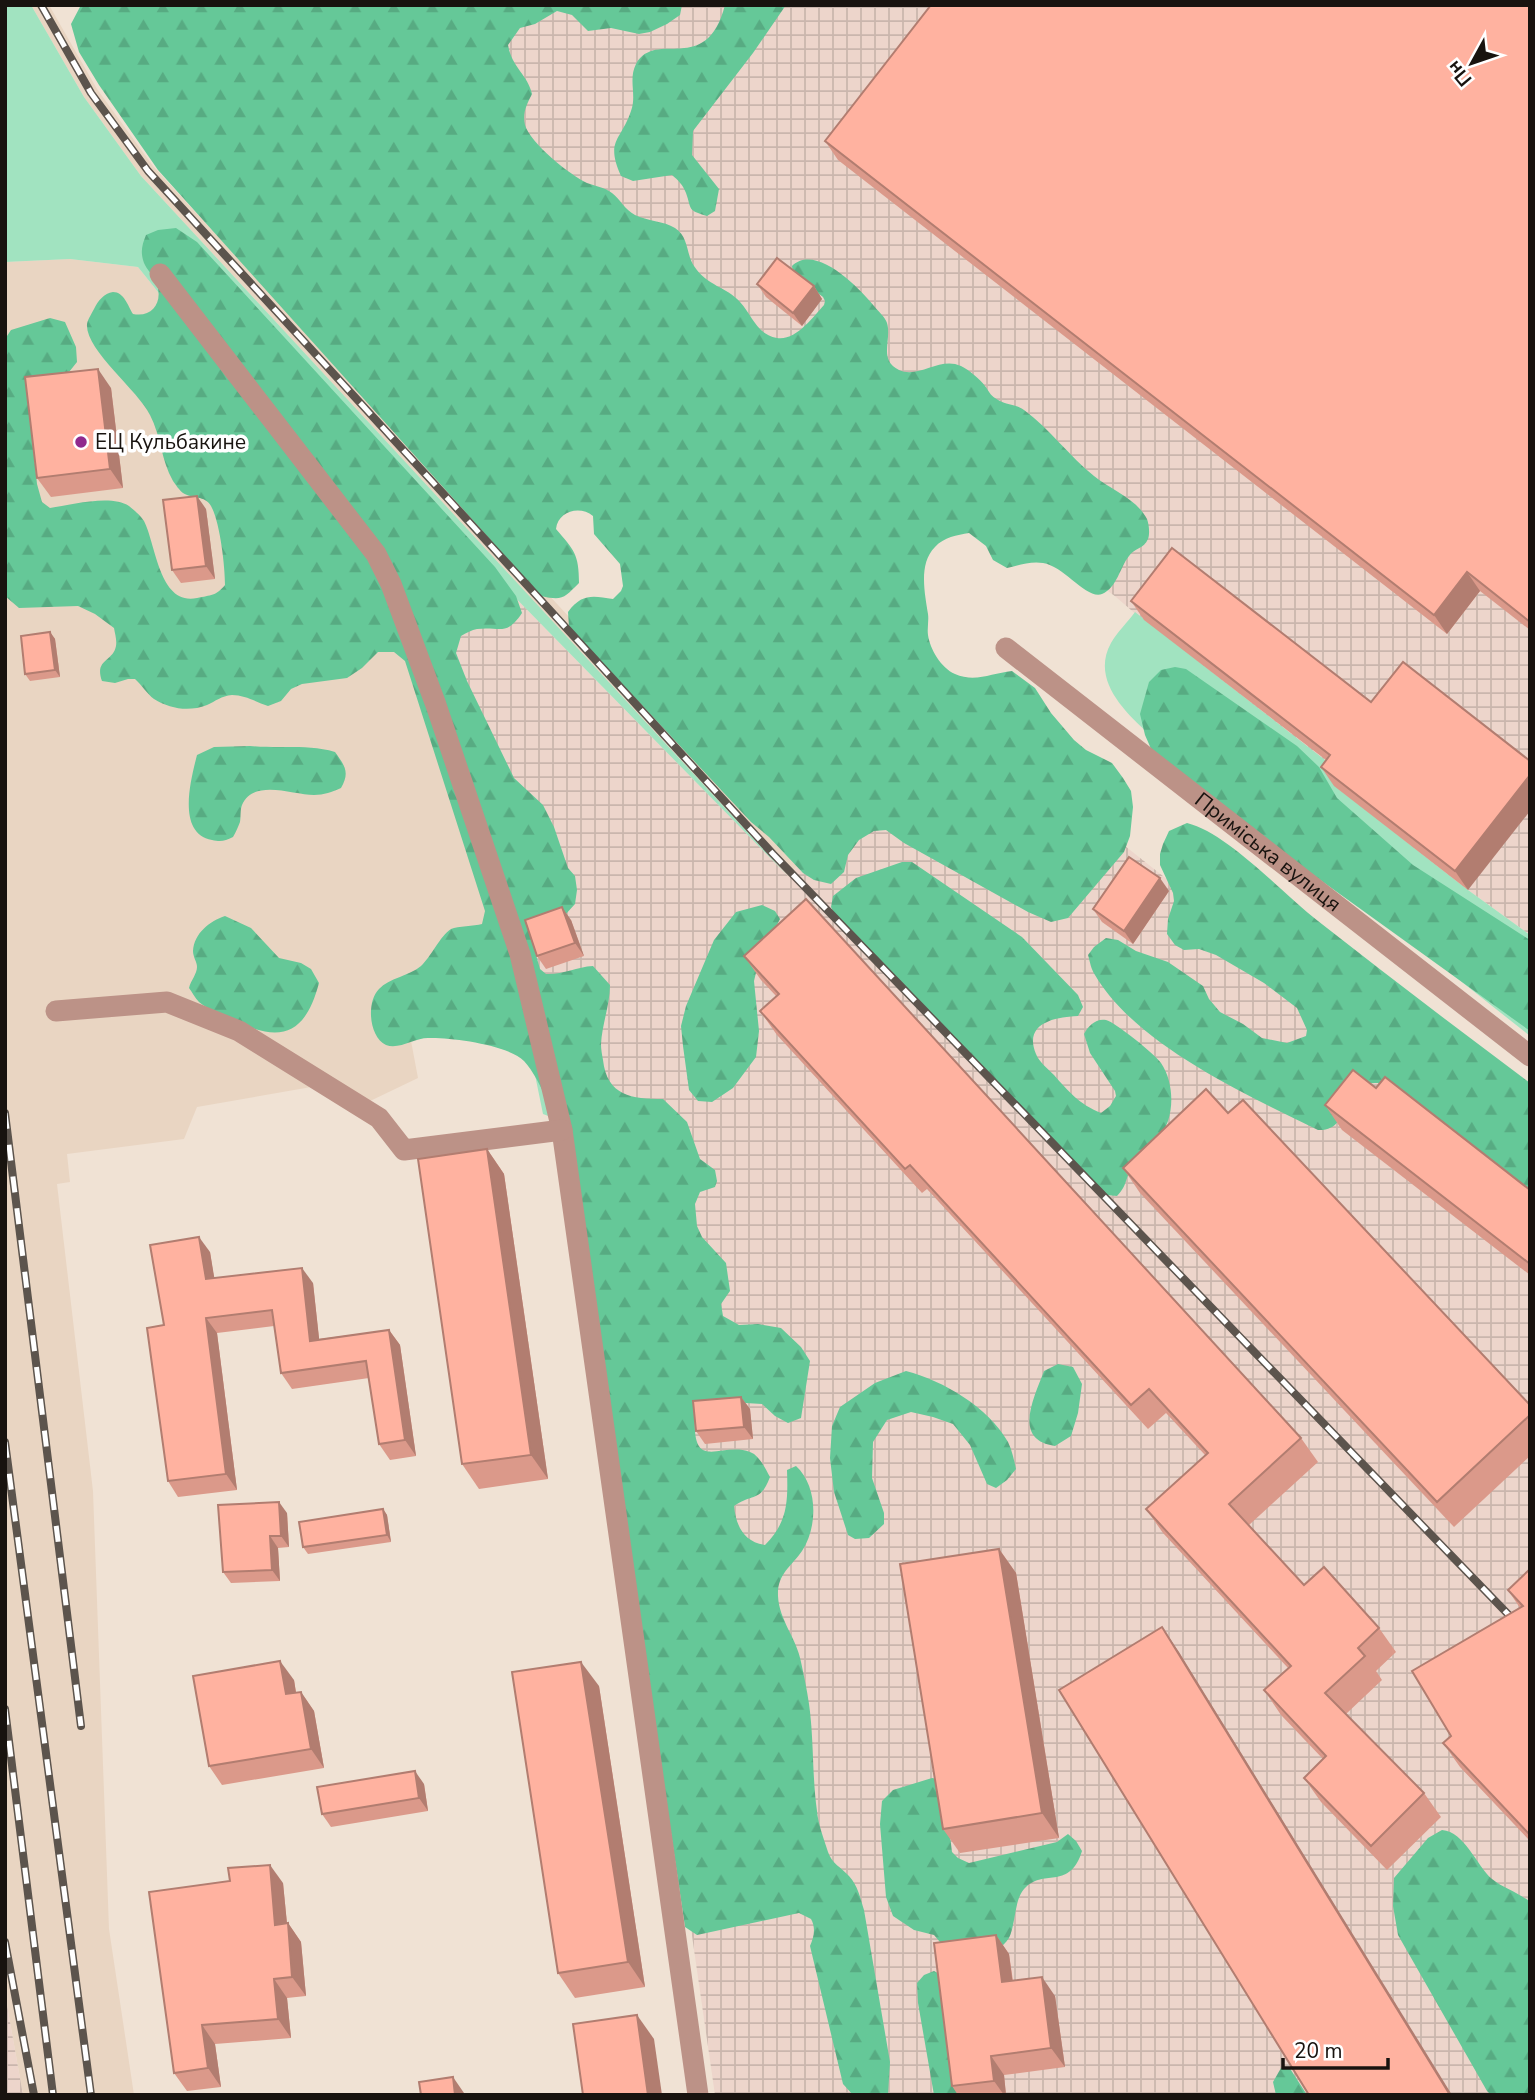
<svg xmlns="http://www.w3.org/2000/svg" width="1535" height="2100" font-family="'Nunito Sans',sans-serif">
<defs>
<pattern id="industrial-grid" width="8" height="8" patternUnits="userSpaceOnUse" patternTransform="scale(1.75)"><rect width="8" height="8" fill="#edd5cb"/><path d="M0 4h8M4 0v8" fill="none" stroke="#cab6ad"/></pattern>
<pattern id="forest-firs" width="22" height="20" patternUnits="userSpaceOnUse" patternTransform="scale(1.75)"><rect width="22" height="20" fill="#65c898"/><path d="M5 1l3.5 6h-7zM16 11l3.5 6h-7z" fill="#57ab82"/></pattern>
</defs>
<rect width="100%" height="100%" fill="#f0e2d4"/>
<!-- built -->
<g fill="#e9d5c2">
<polygon points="31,5 49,5 97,89 153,166 436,474 799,864 788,876 141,176 84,97"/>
<polygon points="70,259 138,267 371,558 511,957 399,977 418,1078 368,1102 317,1086 197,1107 184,1139 67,1154 70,1182 57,1184 93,1491 109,1929 134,2095 23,2095 5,1994 5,262"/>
</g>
<!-- industrial -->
<g fill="url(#industrial-grid)">
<polygon points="521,5 1530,5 1530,935 1468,890 1334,786 1116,597 498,137 435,84"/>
<polygon points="494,576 788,876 870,792 1125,846 1530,1166 1530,2095 715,2095 575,1126 424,635"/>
<polygon points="5,1994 23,2095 5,2095"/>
</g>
<!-- grass -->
<g fill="#a1e3c0">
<polygon points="5,5 31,5 84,97 141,176 788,876 494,576 424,635 575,1126 543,1114 511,957 371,558 138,267 70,259 5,262"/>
<path d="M1135,612L1343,774L1335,786L1468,890L1530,935V1036L1148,733C1124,711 1091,679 1111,643C1117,632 1128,622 1135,612Z"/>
</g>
<!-- forest -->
<g fill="url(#forest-firs)">
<path d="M81,5H682L680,15L667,24L650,32L639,34L611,28L588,31L572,15L557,11L535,24L520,28L508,45C512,68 528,75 532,94C527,104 522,113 525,125C530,143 570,175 587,183C595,186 604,187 612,193C620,199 625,210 635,215C647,221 664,221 675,228C689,237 686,254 694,266C707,286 727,287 740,302C753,316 756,334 777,338C796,341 813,317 824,305L825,301L823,297L793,274L792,266C816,243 859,288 874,306C878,311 885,317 887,323C892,340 878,360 899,370C919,379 940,356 961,366C969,370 980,379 985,386C988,390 991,396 995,398C1004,405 1016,404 1024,410C1050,429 1069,456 1094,476C1111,490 1136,498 1147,519C1149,524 1150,534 1148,539C1144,549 1134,548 1129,556C1120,567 1117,588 1102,594C1087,600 1064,566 1043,563C1031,561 1019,565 1007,568L993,560L986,546L969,533C957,535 944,537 935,547C918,564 925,594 928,614C929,621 927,628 928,635C930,649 941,668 955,674C975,683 992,673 1012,671L1035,688L1051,713L1074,740L1086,750L1112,763L1123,778L1131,791L1133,807L1130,836L1124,852L1068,918L1051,922L1028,912L904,843L886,830L874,831L859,840L848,855L844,872L831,884L814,880L803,873L769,837L751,822L569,627L568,612C582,593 593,596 613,599L621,591L623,586L620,564L594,534L593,516C580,505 558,511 556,529C574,550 579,554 579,583C564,598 563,601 541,596L158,170L99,85L79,52L71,24Z"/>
<path d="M725,5H786L753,53L693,131L692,155L719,189L715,211L707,216C687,210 692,210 686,193C683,185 678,180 672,175L633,181L621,176C605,140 621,141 631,111C637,95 628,80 636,64C656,28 706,78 725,5Z"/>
<path d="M176,228L197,242L495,567L516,596L522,613C506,637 500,626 477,629C472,630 466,633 461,636L456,653L467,681L514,778L543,805L554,827L568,868L575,876L577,890L575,904L565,915L530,934L540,969L546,974C562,975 576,967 593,966L610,985C610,1005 602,1024 601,1044C601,1049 602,1055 603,1060C607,1096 632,1099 663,1099L687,1122L700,1159L715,1170L717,1181L715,1187L700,1192L695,1204L697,1226L702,1237L726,1263L730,1291L721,1304L723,1316L739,1325L758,1324L781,1328L801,1347L810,1361L801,1418L788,1423L775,1416L762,1404L729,1402L695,1417C692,1474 721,1441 750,1452C759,1455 765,1468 770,1477C760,1503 753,1493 734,1506C736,1526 744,1542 765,1545C788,1522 788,1501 787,1470L796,1466C818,1486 818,1527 802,1551C791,1567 777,1574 778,1596C779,1620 797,1639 801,1662C804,1676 807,1690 809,1704C814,1739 812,1776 817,1811C818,1824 824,1839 828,1852C832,1864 841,1867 849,1876C858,1886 860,1897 864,1910L890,2062L888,2095H853L843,2084L810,1946C814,1937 816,1928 811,1919L799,1913L697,1935L685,1927L570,1157C559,1131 542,1080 524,1061C509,1045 450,1037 428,1038C415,1038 399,1050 386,1045C369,1037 366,1002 379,989C389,978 409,976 421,966C431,957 440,936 451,929C458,926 474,926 482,924L485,911L405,661L394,652H378L362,668L347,678L302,684L291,689L281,701L268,706C256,702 245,695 232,695C221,696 216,701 207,705C189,712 170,709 154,699C147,694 142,685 135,679H128L115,683L102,681C94,659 113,662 116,646C117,640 115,634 114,628L95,614L78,606L19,608L5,596V339L11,330L50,318L65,322L76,347L77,362L65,377L29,407L37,484L42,502L50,508C71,505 111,494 129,506C134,510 141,516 144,521C156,544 159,606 197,598C211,595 216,596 225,585C225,566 220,522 211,506C205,495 192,499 183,493C180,491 175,484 173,481C161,460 161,436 150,415C138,390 85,350 87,324C88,319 92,313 94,309C98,301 104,293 113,292C124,292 128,306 133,314C153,318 164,301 156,282C153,275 147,270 144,263C140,252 142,245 146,235L158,230Z"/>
<polygon points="1175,667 1186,669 1297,746 1319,767 1337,798 1413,865 1530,940 1530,1031 1180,779 1155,758 1145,735 1140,714 1149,682 1161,670"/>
<path d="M250,746C279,749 307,744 335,752C345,766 350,772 341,788C332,792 324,795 314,795C293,795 254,778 242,805C240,810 241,817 240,822C238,827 236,832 233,837C225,841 221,842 212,840C176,833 191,779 197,755L214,747Z"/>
<path d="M1187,823C1228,833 1283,894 1318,921C1388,976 1459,1030 1530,1083V1194L1384,1083C1373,1083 1361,1082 1352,1092C1351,1092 1348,1101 1348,1102C1342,1118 1336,1131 1318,1130C1247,1095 1136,1045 1095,975C1091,969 1090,962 1088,955L1094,947L1106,938L1118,940L1136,951L1168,962L1203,986L1209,999L1220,1012L1243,1024L1262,1038L1287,1043L1306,1036L1307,1030L1297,1008L1264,983L1216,955L1199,949L1184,950L1175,945L1167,934L1168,919L1174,901L1173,893L1160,865V854L1163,844L1169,831Z"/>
<path d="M902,862H912L1022,937L1078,995L1083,1007L1078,1016C1055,1017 1023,1023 1036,1054C1039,1062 1048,1069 1054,1075C1069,1092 1079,1104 1101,1113L1110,1106L1116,1096L1115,1091L1090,1053L1084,1034C1088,1026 1096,1018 1106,1020C1115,1022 1156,1055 1161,1063C1172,1079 1174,1103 1168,1121C1163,1136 1142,1155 1132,1168C1125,1177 1128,1185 1117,1196L1106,1195L1090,1180L836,917L831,907L833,896L856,878Z"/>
<polygon points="762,905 775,911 780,919 759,960 754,981 759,1031 756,1057 733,1088 712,1102 698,1101 689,1090 683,1046 681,1026 686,1006 714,940 736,912"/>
<path d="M225,916L251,928L279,958L301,963L311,969L319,983C305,1036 280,1043 233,1020C223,1015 207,1009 199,1002C195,998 192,992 189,988C191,980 197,974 197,967C197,962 193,957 193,951C194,933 210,921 225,916Z"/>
<path d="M1058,1364L1073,1367L1082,1384L1078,1413L1071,1436L1055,1446C1012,1440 1034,1398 1044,1371Z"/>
<path d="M906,1371C944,1381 988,1407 1008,1442C1012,1450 1014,1460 1016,1469L1007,1480L996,1488L987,1484L970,1445L953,1424L933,1417L911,1412L887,1420L873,1442L872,1478L884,1513V1524L869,1538L855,1539L848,1535L834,1492L830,1458L832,1426L840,1407L875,1383Z"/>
<path d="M932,1778L938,1779L944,1788L952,1852L958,1858L969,1863L1057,1842L1068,1834L1076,1841L1082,1851C1070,1890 1045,1869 1026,1887C1014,1897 1016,1924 1009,1938C1006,1943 1001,1947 997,1950L945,1948L934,1935L914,1930L893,1916L886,1897L880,1824L882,1801L893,1790Z"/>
<path d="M1442,1830C1465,1832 1476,1865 1492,1879C1503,1888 1518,1892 1530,1902V2095H1491L1487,2091L1398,1935L1393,1906L1394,1878L1428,1838Z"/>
<polygon points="934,1971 943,1976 959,2095 934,2095 918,2003 917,1983 924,1975"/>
<polygon points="1289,2067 1307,2095 1276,2095 1273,2082 1281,2068"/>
</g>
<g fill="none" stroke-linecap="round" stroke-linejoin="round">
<!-- minor -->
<g stroke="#bc9287" stroke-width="21">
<polyline points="160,274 376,554 391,584 436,705 520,954 562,1130 698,2095"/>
<path id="s1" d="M1006,648L1530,1056"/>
<polyline points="56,1011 167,1002 239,1031 379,1118 404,1150 562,1130"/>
</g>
<!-- rail casing -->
<g stroke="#5c544d" stroke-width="8">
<g id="rail">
<polyline points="41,5 91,93 148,171 773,854 1530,1637"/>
<polyline points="5,1113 81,1726"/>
<polyline points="5,1442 91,2095"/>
<polyline points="5,1709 53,2095"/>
<polyline points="5,1942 34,2095"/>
</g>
</g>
<!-- rail -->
<use href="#rail" stroke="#fff" stroke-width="5" stroke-dasharray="16" stroke-linecap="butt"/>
</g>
<!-- wall -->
<g fill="#db998a">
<polygon points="1530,5 1530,630 1480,591 1447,634 838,160 825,141"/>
<polygon points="757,284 814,286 822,299 802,326 766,297"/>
<polygon points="111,388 123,488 51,497 37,478"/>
<polygon points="206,509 215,579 181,583 172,570"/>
<polygon points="1131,601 1371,702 1468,890 1334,786 1321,767 1326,760 1144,620"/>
<polygon points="50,632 55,639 60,677 30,681 25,674"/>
<polygon points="1169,891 1133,944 1102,922 1093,909"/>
<polygon points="571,920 584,956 546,969 537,956"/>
<polygon points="744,956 1301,1438 1318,1462 1249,1525 1304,1585 1379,1628 1396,1652 1376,1671 1382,1680 1346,1714 1424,1793 1441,1817 1387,1870 1321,1802 1304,1778 1323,1759 1281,1715 1264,1690 1288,1668 1163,1533 1146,1509 1205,1455 1166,1413 1148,1429 927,1189 922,1193 777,1035 760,1011 776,996 761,980"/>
<polygon points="1376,1088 1530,1190 1530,1275 1342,1130 1325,1105"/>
<polygon points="1228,1113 1530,1405 1530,1456 1454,1527 1140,1193 1123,1168"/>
<polygon points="487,1149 504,1174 548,1479 479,1489 462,1464"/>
<polygon points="210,1252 214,1278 313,1283 319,1339 389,1330 400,1345 416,1456 390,1460 379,1444 369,1378 292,1389 281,1373 274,1326 217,1333 237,1490 178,1497 168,1481 164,1325"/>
<polygon points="741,1397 750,1409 753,1439 705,1444 696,1431"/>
<polygon points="383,1509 387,1515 391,1542 308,1554 303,1547"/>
<polygon points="287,1513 289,1547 278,1548 280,1581 231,1583 223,1572"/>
<polygon points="999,1549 1016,1573 1059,1838 960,1853 943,1829"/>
<polygon points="1530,1569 1530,1841 1460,1767 1443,1743 1451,1736 1520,1608 1508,1590"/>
<polygon points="294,1680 296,1692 301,1692 314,1711 324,1768 222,1785 209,1766"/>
<polygon points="599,1686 645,1987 575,1998 558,1973"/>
<polygon points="424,1784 428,1811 331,1827 322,1814"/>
<polygon points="283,1883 287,1924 288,1923 301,1942 306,1996 287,1998 291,2038 215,2044 221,2087 187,2091 174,2073"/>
<polygon points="996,1935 1009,1954 1013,1981 1055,1996 1065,2067 1004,2075 1006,2095 958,2095 952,2086"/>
</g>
<!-- shaded-wall -->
<g fill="#b27d70">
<polygon points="814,286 822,299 802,326 793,313"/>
<polygon points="98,369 111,388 123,488 110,469"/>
<polygon points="197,496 206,509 215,579 206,566"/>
<polygon points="1467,572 1480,591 1447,634 1434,615"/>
<polygon points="50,632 55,639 60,677 55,670"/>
<polygon points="1530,775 1530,811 1468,890 1455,871"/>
<polygon points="1160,878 1169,891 1133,944 1124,931"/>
<polygon points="562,907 571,920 584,956 575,943"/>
<polygon points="487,1149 504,1174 548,1479 531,1455"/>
<polygon points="199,1237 210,1252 217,1294 206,1279"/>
<polygon points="302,1268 313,1283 321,1356 310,1341"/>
<polygon points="206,1318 217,1333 237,1490 226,1474"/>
<polygon points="389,1330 400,1345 416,1456 405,1440"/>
<polygon points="741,1397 750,1409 753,1439 744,1427"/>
<polygon points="279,1502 287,1513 289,1547 281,1536"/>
<polygon points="383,1509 387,1515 391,1542 387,1535"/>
<polygon points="270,1536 278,1548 280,1581 272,1570"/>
<polygon points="999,1549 1016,1573 1059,1838 1042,1813"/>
<polygon points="1162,1627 1179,1652 1452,2095 1450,2095"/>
<polygon points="280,1661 294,1680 299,1713 286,1694"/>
<polygon points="581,1662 599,1686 645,1987 628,1962"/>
<polygon points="301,1692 314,1711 324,1768 311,1749"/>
<polygon points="415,1771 424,1784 428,1811 419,1798"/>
<polygon points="270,1865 283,1883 289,1944 275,1925"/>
<polygon points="288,1923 301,1942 306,1996 292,1977"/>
<polygon points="996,1935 1009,1954 1015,2001 1002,1982"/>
<polygon points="1042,1977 1055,1996 1065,2067 1051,2048"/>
<polygon points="274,1979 287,1998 291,2038 278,2019"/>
<polygon points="637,2015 654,2039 662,2095 648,2095"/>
<polygon points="202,2025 215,2044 221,2087 208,2068"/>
<polygon points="991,2056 1004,2075 1006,2095 1004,2095 994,2081"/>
<polygon points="453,2077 464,2093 464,2095 455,2095"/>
</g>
<!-- building -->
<g fill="#ffb2a0" stroke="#b27d70" stroke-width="2">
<polygon points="931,5 1530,5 1530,622 1467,572 1434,615 825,141"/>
<polygon points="777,258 814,286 793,313 757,284"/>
<polygon points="98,369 110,469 37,478 25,377"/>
<polygon points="197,496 206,566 172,570 163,500"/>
<polygon points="1172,548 1371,702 1403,662 1530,761 1530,775 1455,871 1321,767 1330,755 1131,601"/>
<polygon points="50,632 55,670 25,674 21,636"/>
<polygon points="1129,857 1160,878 1124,931 1093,909"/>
<polygon points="806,899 1301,1438 1229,1504 1304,1585 1324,1567 1379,1628 1358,1648 1365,1656 1325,1693 1424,1793 1371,1846 1304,1778 1326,1756 1264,1690 1291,1666 1146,1509 1208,1453 1149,1389 1131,1405 910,1165 905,1169 760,1011 779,994 744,956"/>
<polygon points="562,907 575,943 537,956 525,920"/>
<polygon points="1353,1070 1376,1088 1385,1077 1530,1190 1530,1264 1325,1105"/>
<polygon points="1206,1089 1228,1113 1243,1100 1530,1405 1530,1415 1437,1502 1123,1168"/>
<polygon points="487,1149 531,1455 462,1464 418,1159"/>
<polygon points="199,1237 206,1279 302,1268 310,1341 389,1330 405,1440 379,1444 366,1361 281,1373 272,1310 206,1318 226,1474 168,1481 147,1328 164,1325 150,1245"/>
<polygon points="741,1397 744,1427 696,1431 693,1401"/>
<polygon points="279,1502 281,1536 270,1536 272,1570 223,1572 218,1505"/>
<polygon points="383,1509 387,1535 303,1547 299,1522"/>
<polygon points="999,1549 1042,1813 943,1829 900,1564"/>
<polygon points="1530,1569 1530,1835 1443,1743 1451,1736 1412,1671 1523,1606 1508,1590"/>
<polygon points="1162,1627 1450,2095 1309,2095 1059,1690"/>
<polygon points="280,1661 286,1694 301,1692 311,1749 209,1766 193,1676"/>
<polygon points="581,1662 628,1962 558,1973 512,1672"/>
<polygon points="415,1771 419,1798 322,1814 317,1787"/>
<polygon points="270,1865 275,1925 288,1923 292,1977 274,1979 278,2019 202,2025 208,2068 174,2073 149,1892 230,1881 228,1868"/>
<polygon points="996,1935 1002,1982 1042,1977 1051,2048 991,2056 994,2081 952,2086 934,1943"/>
<polygon points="637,2015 648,2095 583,2095 573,2024"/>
<polygon points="453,2077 455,2095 421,2095 419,2082"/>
</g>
<!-- markers -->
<circle fill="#90298d" stroke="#fff" stroke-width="2.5" cx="81" cy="442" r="7"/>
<g text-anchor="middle" stroke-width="7" stroke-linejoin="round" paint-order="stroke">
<!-- poi labels -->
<g font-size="21" fill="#18130f" stroke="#fff" text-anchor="start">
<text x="95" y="449">ЕЦ Кульбакине</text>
</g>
<!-- street labels -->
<g font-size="21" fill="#18130f" stroke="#fff">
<text dy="7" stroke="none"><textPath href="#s1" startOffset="332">Приміська вулиця</textPath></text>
</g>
</g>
<!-- border -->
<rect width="1535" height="2100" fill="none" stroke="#18130f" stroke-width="14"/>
<!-- north arrow -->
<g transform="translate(1472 63) rotate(230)" stroke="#ffffff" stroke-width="5" paint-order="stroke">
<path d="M0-5L12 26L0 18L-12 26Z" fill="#18130f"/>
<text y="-10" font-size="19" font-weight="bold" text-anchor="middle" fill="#18130f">Пн</text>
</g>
<!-- scale -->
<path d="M1283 2058v10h105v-10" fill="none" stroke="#18130f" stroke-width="3.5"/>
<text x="1294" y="2058" font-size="21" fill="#18130f" stroke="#ffffff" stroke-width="5" paint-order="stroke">20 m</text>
</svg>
